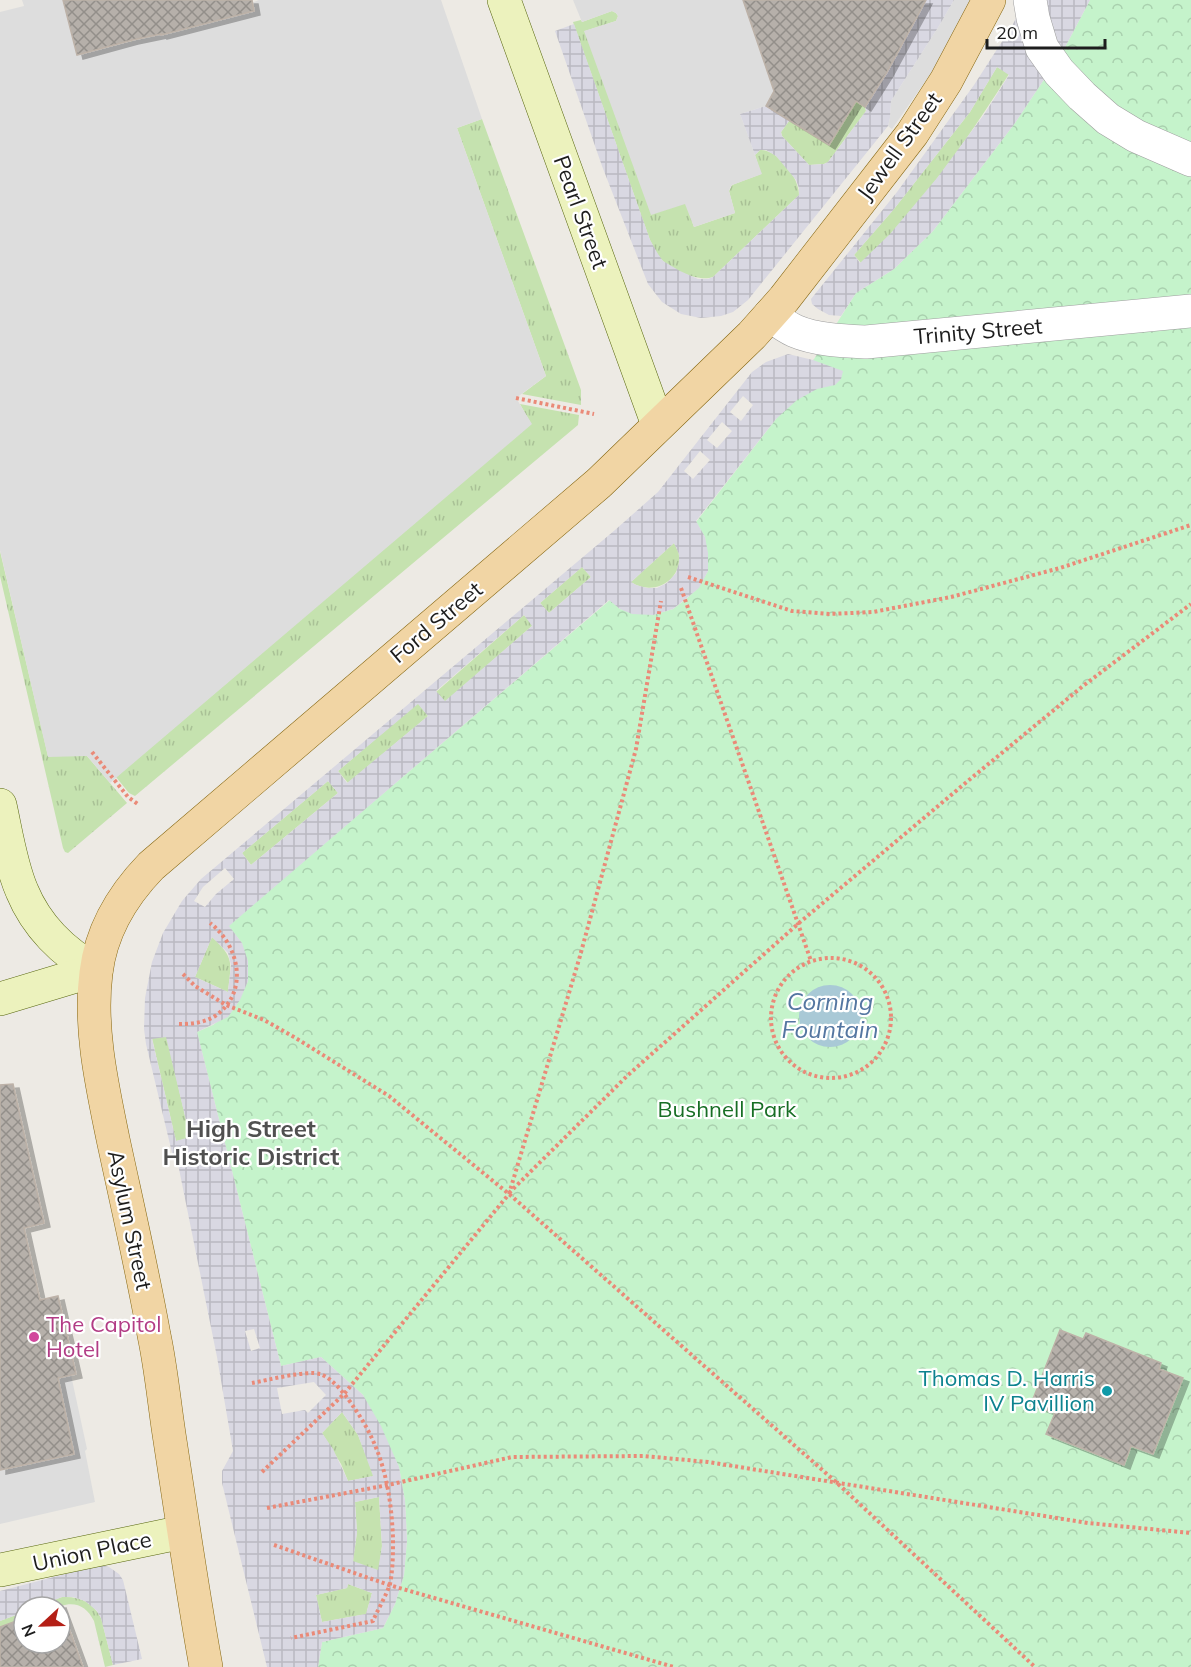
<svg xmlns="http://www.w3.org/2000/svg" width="1191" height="1667" font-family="Mulish,sans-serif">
<defs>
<pattern id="grass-tufts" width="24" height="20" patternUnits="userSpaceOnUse" patternTransform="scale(1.5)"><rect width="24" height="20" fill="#c5e2af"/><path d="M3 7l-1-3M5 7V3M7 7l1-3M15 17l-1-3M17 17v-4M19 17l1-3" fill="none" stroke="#a9c196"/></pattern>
<pattern id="park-crowns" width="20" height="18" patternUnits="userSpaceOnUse" patternTransform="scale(1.5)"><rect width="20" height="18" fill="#c5f3cb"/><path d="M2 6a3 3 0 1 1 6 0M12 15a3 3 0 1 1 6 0" fill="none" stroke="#a9d0ae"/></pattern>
<pattern id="plaza-grid" width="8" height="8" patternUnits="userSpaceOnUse" patternTransform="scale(1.5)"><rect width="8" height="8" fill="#d9d8e2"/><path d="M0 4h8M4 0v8" fill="none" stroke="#bab9c1"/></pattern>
<pattern id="building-cross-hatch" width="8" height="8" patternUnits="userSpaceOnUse" patternTransform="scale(1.5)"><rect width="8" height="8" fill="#b6b0aa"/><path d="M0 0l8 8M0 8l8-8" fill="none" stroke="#938f8a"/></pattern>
<filter id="shadow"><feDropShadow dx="6" dy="4" stdDeviation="0" flood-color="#0004"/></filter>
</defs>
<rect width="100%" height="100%" fill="#edeae4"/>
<!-- grass -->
<g fill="url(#grass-tufts)">
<path d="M612,11L616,13L618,16L616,21L585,31L686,204L694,227L735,213L729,191L732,185L761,174L755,155L760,150C778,150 799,177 799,195L713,277C699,282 674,271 663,261C657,256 654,247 650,240L573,22L581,20L582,22Z"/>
<path d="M997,67L1009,74C974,129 935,186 891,234C882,244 871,253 861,263L854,255L894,209L970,112Z"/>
<polygon points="856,101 865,107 866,111 828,162 824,164 809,165 782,136 781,132 789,121 829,144"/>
<polygon points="482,119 581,390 581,405 522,394 546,376 457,128"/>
<polygon points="520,404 579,415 578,425 135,796 129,793 116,777 531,424"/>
<path d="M674,543C676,547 679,552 679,556C681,583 651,596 631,582Z"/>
<polygon points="0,551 48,756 87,756 127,803 68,853 65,852 63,848 0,576"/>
<polygon points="582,567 591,577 549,613 540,603"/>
<polygon points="524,615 533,625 445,702 436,692"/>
<polygon points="418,703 428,716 348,783 338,771"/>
<polygon points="328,781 338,793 251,865 242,853"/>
<path d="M212,937C235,958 231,963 228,992L195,977Z"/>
<polygon points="167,1037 190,1138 176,1141 152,1038"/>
<polygon points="342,1412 358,1435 374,1476 348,1481 341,1464 322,1433"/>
<polygon points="379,1497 382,1546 379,1571 353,1562 357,1532 355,1502"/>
<polygon points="348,1584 372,1593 366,1614 322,1622 316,1595 347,1588"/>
<path d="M62,1597C79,1596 93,1602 101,1618L113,1665L105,1667L94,1621C87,1607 76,1601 61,1606L60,1604L52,1607H36Z"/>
<polygon points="24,1612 24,1618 0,1627 0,1621"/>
</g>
<!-- park -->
<polygon fill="url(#park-crowns)" points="1090,0 1191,0 1191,1667 318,1667 322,1642 383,1628 395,1604 404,1575 407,1540 405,1501 399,1467 363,1395 321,1357 281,1366 197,1032 213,1025 235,1008 248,981 242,943 228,926 610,600 620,609 653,615 673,609 685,600 698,588 708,571 705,537 696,522 776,419 856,293 894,269 933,231 1015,123 1063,51"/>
<!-- parking -->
<g fill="#ddd">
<polygon points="22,0 63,0 76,51 78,55 244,13 243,6 259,0 441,0 482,119 457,128 546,376 516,398 532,424 110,783 87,756 48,757 0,550 0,12 24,6"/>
<polygon points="573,0 743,0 774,91 766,106 740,114 762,174 732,185 730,188 729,191 735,213 694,227 685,204 651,215 584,31 616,21 618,16 616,13 612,11 582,22"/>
<polygon points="954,0 974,0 943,56 892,129 888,126 890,118 891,101 939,26"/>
<polygon points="71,1375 87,1449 85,1451 95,1502 0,1524 0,1470 74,1454 57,1379"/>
</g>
<!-- plaza -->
<g fill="url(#plaza-grid)" fill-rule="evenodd">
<polygon points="926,0 954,0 939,26 891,101 890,118 888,126 748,300 733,312 721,316 701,318 681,314 662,302 648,284 602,166 555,31 574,24 650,240 658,254 663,261 680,271 698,279 708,279 713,277 799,195 799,188 796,180 776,156 766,150 760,150 755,155 740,114 766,106 789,121 781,132 782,136 809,165 824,164 828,162 866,111 865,107 887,72"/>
<path d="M1025,0H1090L1063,51L1015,123L933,231L894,269L856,293L841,316L829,315L818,309L812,304L811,299L897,192L974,85L1012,26ZM997,67L1009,75L985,113L937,178L890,234L860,263L854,255L894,209L970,112Z"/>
<path d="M788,354L813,360L843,371L841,379L835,385L817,389L797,400L776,419L696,521L705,537L708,553V571L699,588L673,609L653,615L632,614L620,609L609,600L229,926L242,943L248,961V981L240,1000L228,1017L197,1032L281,1366L321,1357L363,1395L381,1426L399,1467L405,1501L407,1540L404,1575L395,1604L383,1628L322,1642L318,1667H267L222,1483V1471L233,1451L217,1357L178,1164L173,1157L146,1044L144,1029L145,998L152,962L163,933L182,901L201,879L615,530L658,492L752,372L766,362ZM743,396L753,405L741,421L730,412ZM722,422L732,431L717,448L707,440ZM700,451L710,460L693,479L684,471ZM674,543L679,554V563L676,573L667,583L657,588H647L636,585L631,582ZM582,567L591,577L549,613L540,603ZM524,615L532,626L445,701L436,691ZM418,704L428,716L347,783L338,771ZM328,781L338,793L251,865L242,853ZM225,868L234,879L216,894L205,907L194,901L203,887ZM212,937L228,953L231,965L228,992L195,977ZM166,1037L190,1137L176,1141L152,1039ZM254,1329L260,1348L251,1351L245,1331ZM314,1382L326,1395L308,1413L305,1410L282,1414L277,1388ZM342,1412L358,1435L373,1476L348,1481L333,1449L322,1433ZM379,1497L382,1546L378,1570L353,1561L357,1532L355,1502ZM348,1584L372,1593L366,1614L322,1622L316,1595L347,1588Z"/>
<polygon points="100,1565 109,1567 119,1574 123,1580 142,1659 113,1665 101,1618 97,1611 85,1601 73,1597 62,1597 36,1607 24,1607 24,1612 0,1621 0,1591"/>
</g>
<!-- water -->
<circle fill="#a9c9d6" cx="830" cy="1016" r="31"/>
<!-- building -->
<g fill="url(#building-cross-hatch)" stroke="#bdb2a8" stroke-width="1.5" filter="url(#shadow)">
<polygon points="63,0 252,0 254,11 161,35 161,34 132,40 77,55"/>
<polygon points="743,0 926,0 887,72 865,107 856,101 829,145 766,106 774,91"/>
<polygon points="13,1084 44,1223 24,1228 40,1300 58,1296 76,1374 58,1378 74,1454 0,1470 0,1085"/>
<polygon points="1060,1330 1083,1339 1086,1333 1161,1363 1159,1369 1183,1378 1153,1454 1131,1446 1124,1465 1046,1434 1055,1413 1031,1404"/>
<polygon points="60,1604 83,1667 0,1667 0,1627 24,1618 24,1643 60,1643 60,1607 52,1607"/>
</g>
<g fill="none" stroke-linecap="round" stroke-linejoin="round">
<!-- street casing -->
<g stroke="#9e9e9e" stroke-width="34">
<g id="street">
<polyline points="1030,0 1033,18 1042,48 1059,72 1082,96 1108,119 1136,136 1191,160"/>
<path d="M770,315C778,321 786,327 795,331C816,340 843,341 866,342L1191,311"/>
</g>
</g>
<!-- secondary casing -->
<g stroke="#586710" stroke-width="34">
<g id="secondary">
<polyline points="504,0 658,425"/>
<path d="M0,805C6,832 11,866 22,891C36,925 63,953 96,970"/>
<polyline points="0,999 96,970"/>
<polyline points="0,1570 183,1532"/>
</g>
</g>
<!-- primary casing -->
<g stroke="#856610" stroke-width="34">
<path id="primary" d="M206,1667C192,1589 181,1512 169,1434C164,1401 161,1368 154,1335C142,1269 127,1204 113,1139C102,1085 89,1028 96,973C101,931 122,896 151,866L599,483L752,335L784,299L912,134L946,81L989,0"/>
</g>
<!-- path -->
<g stroke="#ea8a78" stroke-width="4" stroke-dasharray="3 3" stroke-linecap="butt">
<polyline points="516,398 594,414"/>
<polyline points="688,577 792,611 829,614 873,612 951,597 1060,568 1191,525"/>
<polyline points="681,588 811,961"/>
<polyline points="92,752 128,797 139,805"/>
<circle cx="831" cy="1018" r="60"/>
<polyline points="183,974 195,986 226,1005 264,1020 294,1037 389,1096 509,1194 836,1482 1035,1667"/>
<path d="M179,1024C191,1024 204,1023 215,1016C250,992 239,945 210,923"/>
<polyline points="509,1193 627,1076 799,923 969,780 1083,686 1191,604"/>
<path d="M252,1383C268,1380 307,1370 320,1374C333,1378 348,1398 355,1409C383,1449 391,1491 393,1538C393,1553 393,1569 390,1584C386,1596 378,1609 373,1621L291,1638"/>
<polyline points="262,1472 344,1394 509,1194 580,956 636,749 661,601"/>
<polyline points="267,1508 388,1485 512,1457 644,1456 708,1462 1088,1523 1191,1533"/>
<polyline points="274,1545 389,1585 674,1667"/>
</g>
<!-- street -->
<use href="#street" stroke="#fff" stroke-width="33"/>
<!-- secondary -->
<use href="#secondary" stroke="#ecf2bd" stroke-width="33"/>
<!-- primary -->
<use href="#primary" stroke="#f1d5a4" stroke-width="33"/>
</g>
<!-- markers -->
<circle fill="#d1479c" stroke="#fff" stroke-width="2" cx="34" cy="1337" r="6"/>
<circle fill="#0f9aa8" stroke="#fff" stroke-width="2" cx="1107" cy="1391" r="6"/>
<g text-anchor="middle" stroke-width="4.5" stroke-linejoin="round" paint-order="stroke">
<!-- street labels -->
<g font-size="22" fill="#1d1d1d" stroke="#fff">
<text transform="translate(899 146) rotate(-54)" y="8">Jewell Street</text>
<text transform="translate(581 212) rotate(70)" y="8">Pearl Street</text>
<text transform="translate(978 331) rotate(-5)" y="8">Trinity Street</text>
<text transform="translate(436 622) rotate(-40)" y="8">Ford Street</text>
<text transform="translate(130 1220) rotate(78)" y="8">Asylum Street</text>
<text transform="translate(92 1551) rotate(-12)" y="8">Union Place</text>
</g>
<!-- park labels -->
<g font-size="22" fill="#176e24" stroke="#fff">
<text x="727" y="1117">Bushnell Park</text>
</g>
<!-- hotel labels -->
<g font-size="22" fill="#b23c85" stroke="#fff" text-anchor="start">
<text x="46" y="1332">The Capitol<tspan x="46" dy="25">Hotel</tspan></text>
</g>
<!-- culture labels -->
<g font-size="22" fill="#0d838f" stroke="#fff" text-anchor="end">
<text x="1095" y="1386">Thomas D. Harris<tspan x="1095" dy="25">IV Pavillion</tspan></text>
</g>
<!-- water labels -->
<g font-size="24" font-style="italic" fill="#5476a1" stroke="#fff">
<text x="830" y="1010">Corning<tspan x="830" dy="28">Fountain</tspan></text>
</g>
<!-- neighbourhood labels -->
<g font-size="24" font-weight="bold" fill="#505050" stroke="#fff">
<text x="251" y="1137">High Street<tspan x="251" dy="28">Historic District</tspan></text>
</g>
</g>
<!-- north arrow -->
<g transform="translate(42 1625) rotate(248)"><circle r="28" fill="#ffffff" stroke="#a5a5a5" stroke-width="1.5"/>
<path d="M0-4.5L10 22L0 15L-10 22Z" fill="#b41f16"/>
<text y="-9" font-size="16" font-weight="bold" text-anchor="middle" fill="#1d1d1d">N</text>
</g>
<!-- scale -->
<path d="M987 39v9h118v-9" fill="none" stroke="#1d1d1d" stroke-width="3"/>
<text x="996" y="39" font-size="18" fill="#1d1d1d" stroke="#ffffff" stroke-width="4.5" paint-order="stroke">20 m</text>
</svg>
